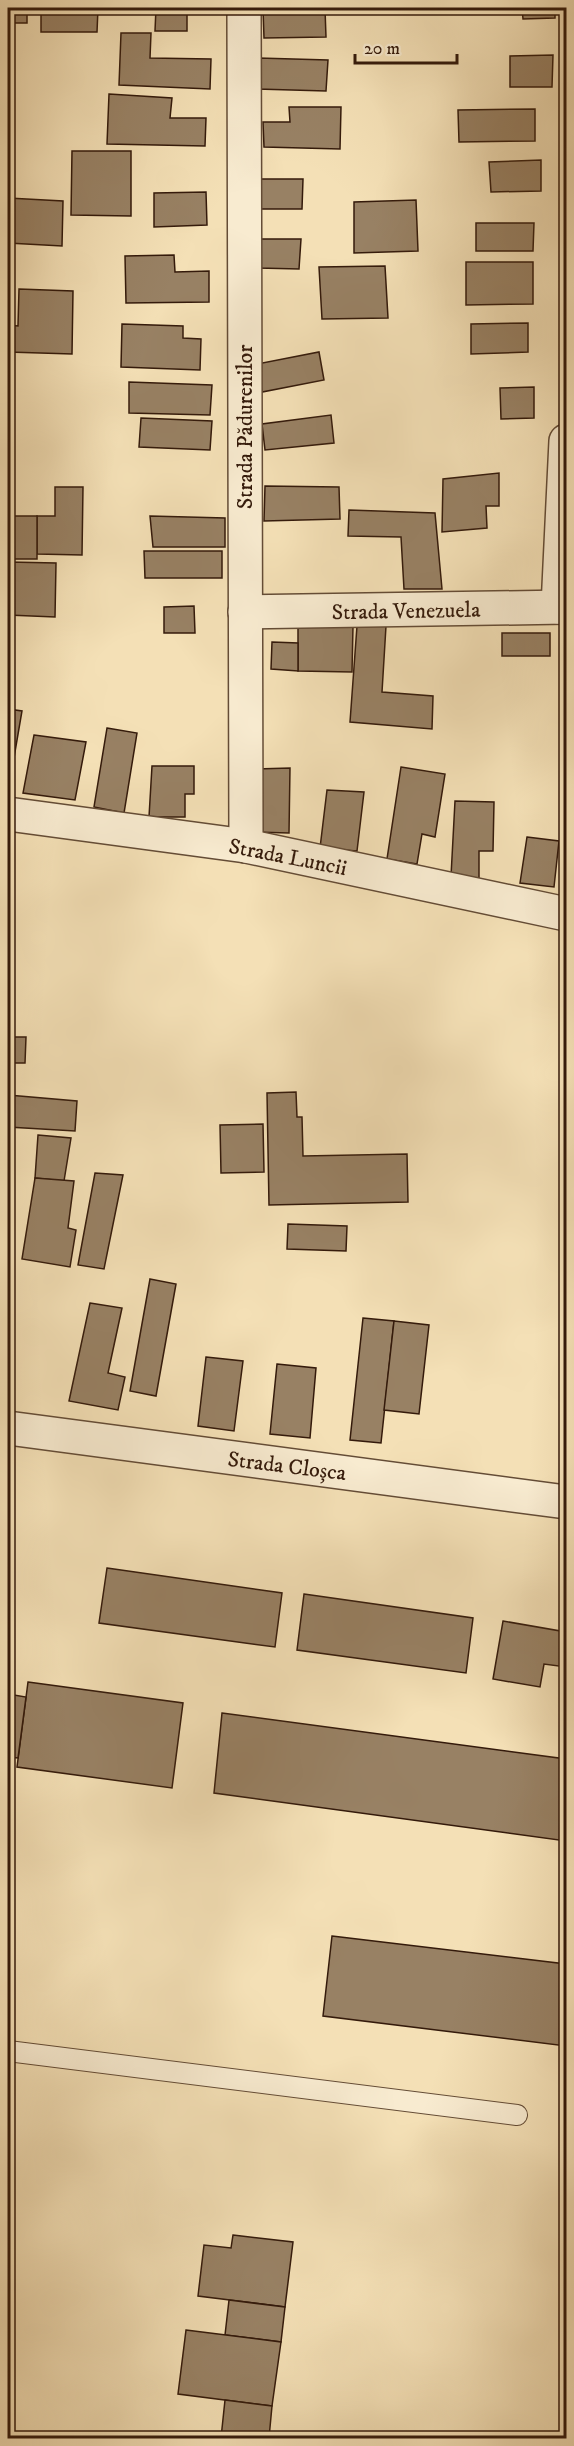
<svg xmlns="http://www.w3.org/2000/svg" width="574" height="2446" font-family="'IM FELL DW Pica',serif">
<rect width="100%" height="100%" fill="#f4e0b6"/>
<filter id="stains"><feTurbulence type="fractalNoise" baseFrequency=".00333" numOctaves="4"/><feColorMatrix values="0 0 0 0 .2 0 0 0 0 .09 0 0 0 0 .02 0 0 0 .5 -.17"/></filter>
<radialGradient id="worn" r=".72"><stop offset=".6" stop-color="#630" stop-opacity="0"/><stop offset="1" stop-color="#630" stop-opacity=".3"/></radialGradient>
<!-- building -->
<g fill="#988164" stroke="#341a0b" stroke-width="1.5">
<rect x="8" y="8" width="19" height="15"/>
<polygon points="36,8 98,8 97,32 41,32 41,9"/>
<polygon points="156,8 187,8 187,31 155,31"/>
<polygon points="522,8 555,8 555,18 523,19"/>
<polygon points="263,9 325,9 326,37 264,38"/>
<polygon points="121,33 151,33 150,58 211,59 210,89 119,85"/>
<polygon points="553,55 552,87 510,87 510,56"/>
<polygon points="258,58 328,60 326,91 257,89"/>
<polygon points="109,94 172,98 170,118 206,118 205,146 107,144"/>
<polygon points="289,107 341,107 340,149 264,147 263,122 290,122"/>
<polygon points="535,109 535,141 459,142 458,110"/>
<polygon points="72,151 131,151 131,216 71,215"/>
<polygon points="541,160 541,191 491,192 489,162"/>
<polygon points="255,179 303,179 302,209 255,209"/>
<polygon points="206,192 207,225 154,227 154,193"/>
<polygon points="8,198 63,201 62,246 8,243"/>
<polygon points="416,200 418,251 354,253 354,202"/>
<polygon points="476,223 534,223 533,251 476,251"/>
<polygon points="257,239 301,239 299,269 258,268"/>
<polygon points="174,255 175,272 209,271 209,302 126,303 125,256"/>
<polygon points="466,262 533,262 533,304 466,305"/>
<polygon points="385,266 388,318 322,319 319,267"/>
<polygon points="19,289 73,291 72,354 8,352 8,325 18,326"/>
<polygon points="528,323 528,352 471,354 471,324"/>
<polygon points="122,324 183,326 183,338 201,339 200,370 121,367"/>
<polygon points="319,352 324,380 262,392 257,364"/>
<polygon points="129,382 212,385 210,415 129,413"/>
<polygon points="534,387 534,418 501,419 500,388"/>
<polygon points="331,415 334,443 265,450 262,424"/>
<polygon points="141,418 212,421 210,450 139,447"/>
<rect x="8" y="448" width="5" height="49"/>
<polygon points="499,473 499,506 486,506 487,528 442,532 443,479"/>
<polygon points="265,486 339,487 340,519 264,521"/>
<polygon points="55,487 83,487 82,555 37,554 37,516 55,516"/>
<polygon points="349,510 435,513 442,589 404,589 401,537 348,536"/>
<rect x="8" y="516" width="29" height="43"/>
<polygon points="150,516 225,518 225,547 153,547"/>
<polygon points="144,551 222,551 222,578 145,578"/>
<polygon points="8,562 56,563 55,617 8,615"/>
<polygon points="194,606 195,633 164,633 164,607"/>
<polygon points="298,625 353,626 352,672 298,671"/>
<polygon points="357,626 386,626 382,692 433,696 432,729 350,722"/>
<rect x="502" y="633" width="48" height="23"/>
<polygon points="272,642 298,643 298,671 271,669"/>
<polygon points="8,709 22,711 9,787 8,787"/>
<polygon points="107,728 137,733 124,813 94,807"/>
<polygon points="34,735 86,742 75,800 23,793"/>
<polygon points="152,766 194,766 194,794 185,794 185,817 149,817"/>
<polygon points="401,767 445,774 435,837 422,834 417,864 387,859"/>
<polygon points="290,768 289,833 252,832 256,769"/>
<polygon points="327,790 364,792 357,851 320,848"/>
<polygon points="455,801 494,802 493,851 479,851 479,878 451,876"/>
<polygon points="527,837 559,841 554,887 520,883"/>
<polygon points="8,1037 26,1037 25,1063 8,1063"/>
<polygon points="296,1092 297,1117 302,1117 303,1156 407,1154 408,1202 269,1205 267,1093"/>
<polygon points="8,1095 77,1101 75,1131 8,1127"/>
<polygon points="263,1124 264,1172 221,1173 220,1125"/>
<polygon points="38,1135 71,1138 64,1181 35,1178"/>
<polygon points="95,1173 123,1175 104,1269 78,1265"/>
<polygon points="35,1178 74,1181 68,1228 76,1230 70,1267 22,1259"/>
<polygon points="288,1224 347,1226 346,1251 287,1249"/>
<polygon points="150,1279 176,1284 156,1396 130,1391"/>
<polygon points="90,1303 122,1308 108,1373 125,1377 118,1410 69,1401"/>
<polygon points="363,1318 394,1321 381,1443 350,1440"/>
<polygon points="394,1321 429,1325 419,1414 384,1410"/>
<polygon points="206,1357 243,1361 234,1431 198,1426"/>
<polygon points="277,1364 316,1368 310,1438 270,1434"/>
<polygon points="107,1568 282,1593 275,1647 99,1623"/>
<polygon points="304,1594 473,1618 466,1673 297,1650"/>
<polygon points="503,1621 566,1632 566,1667 544,1664 540,1687 493,1679"/>
<polygon points="28,1682 183,1703 172,1788 17,1767"/>
<polygon points="8,1694 26,1697 18,1758 8,1757"/>
<polygon points="222,1713 566,1759 566,1841 214,1793"/>
<polygon points="332,1936 566,1964 566,2046 323,2016"/>
<polygon points="233,2235 293,2242 285,2307 198,2296 204,2245 231,2248"/>
<polygon points="229,2300 285,2307 281,2342 225,2335"/>
<polygon points="186,2330 281,2342 272,2406 178,2394"/>
<polygon points="225,2400 272,2406 269,2438 221,2438"/>
</g>
<g fill="none" stroke-linecap="round" stroke-linejoin="round">
<!-- service casing -->
<g stroke="#644c36" stroke-width="22">
<polyline id="service" points="8,2051 517,2115"/>
</g>
<!-- minor casing -->
<g stroke="#644c36" stroke-width="36">
<g id="minor">
<polyline points="244,8 246,846"/>
<polyline points="558,607 566,441"/>
<polyline points="245,612 566,607"/>
<polyline points="8,814 246,846 566,914"/>
<polyline points="8,1428 566,1502"/>
</g>
</g>
<!-- service -->
<use href="#service" stroke="#f8ebd0" stroke-width="20"/>
<!-- minor -->
<use href="#minor" stroke="#f8ebd0" stroke-width="33"/>
</g>
<g text-anchor="middle" stroke-width="4.5" stroke-linejoin="round" paint-order="stroke">
<!-- street labels -->
<g font-size="22" fill="#341a0b" stroke="#f8ebd0">
<text transform="translate(244 427) rotate(-90)" y="8">Strada Pădurenilor</text>
<text transform="translate(406 610) rotate(-1)" y="8">Strada Venezuela</text>
<text transform="translate(288 856) rotate(11)" y="8">Strada Luncii</text>
<text transform="translate(287 1465) rotate(7)" y="8">Strada Cloșca</text>
</g>
</g>
<!-- margin -->
<rect width="574" height="2446" fill="none" stroke="#f4e0b6" stroke-width="30"/>
<rect x="9" y="9" width="556" height="2428" fill="none" stroke="#341a0b" stroke-width="3"/>
<rect x="15" y="15" width="544" height="2416" fill="none" stroke="#341a0b" stroke-width="1.5"/>
<!-- scale -->
<path d="M355 54v9h102v-9" fill="none" stroke="#341a0b" stroke-width="3"/>
<text x="364" y="54" font-size="18" fill="#341a0b" stroke="#f8ebd0" stroke-width="4.5" paint-order="stroke">20 m</text>
<rect width="100%" height="100%" filter="url(#stains)"/>
<rect width="100%" height="100%" fill="url(#worn)"/>
</svg>
